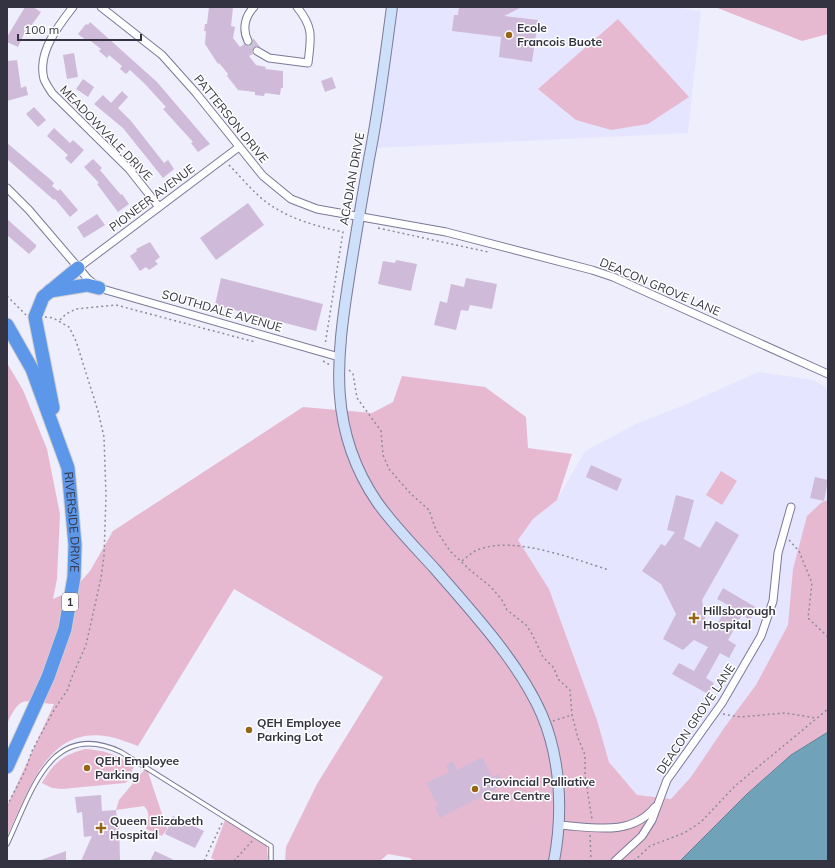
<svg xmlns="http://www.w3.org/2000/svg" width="835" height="868" font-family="Mulish,sans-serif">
<rect width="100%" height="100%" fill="#eeeefc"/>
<!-- built -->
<g fill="#e5e5ff">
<polygon points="397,7 671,7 701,11 688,133 377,148"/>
<polygon points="758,372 814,380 828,389 828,725 700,831 637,795 609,762 597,720 549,589 518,540 533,519 557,500 585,451 636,424 687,404"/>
</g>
<!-- green -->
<g fill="#e7b9d1">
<polygon points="715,7 828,7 828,34 802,41"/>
<polygon points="618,19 689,97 648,124 611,130 576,120 538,89"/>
<path d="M7,363L23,390L47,449L60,514L57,579L53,599L73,590L90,571L113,531L303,407L372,413L393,402L402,376L485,387L526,417L528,448L572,454L557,500L533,519L518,540L549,589L597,720L609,762L637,795L671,799L691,777L724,728L756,685L788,625L793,569L807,516L822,502L828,500V732L791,755L747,794L680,861H413L410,858L388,854L380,861H285L286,847L317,784L383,677L234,589L138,746C129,743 120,739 111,737C47,723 29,792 7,836V806L54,704C24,703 22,692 7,724Z"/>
<polygon points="721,471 737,481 722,505 706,495"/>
<path d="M85,749C104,750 118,755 134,766L128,781L125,783L62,789L52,788L42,783C54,762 63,755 85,749Z"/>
<path d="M145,769L148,772L167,829L162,836L146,829C148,820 151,813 144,806L116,810L119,800Z"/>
<polygon points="225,820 267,846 268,861 217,861 211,858"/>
</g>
<!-- water -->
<polygon fill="#70a3ba" stroke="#5e8196" points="828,732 828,861 680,861 747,794 791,755"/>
<!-- building -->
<g fill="#d0bad9">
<polygon points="25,7 33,7 41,12 31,26 28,25 18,47 7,42 7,37"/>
<polygon points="209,7 233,7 231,26 235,27 233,38 240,47 244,44 248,46 252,44 253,38 260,47 254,47 252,51 253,54 249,56 256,65 266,67 265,69 283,71 283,88 281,88 280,95 265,93 264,96 255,95 255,92 238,90 231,81 227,76 228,74 219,63 218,64 205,44 206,31 204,31 205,24 207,24"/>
<polygon points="459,7 522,7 504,16 538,20 532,62 499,57 501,37 452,31 454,15 458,15"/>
<polygon points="90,22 157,82 210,144 198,152 191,143 193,142 163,109 166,107 145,84 130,70 126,74 120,69 122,66 109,55 107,58 99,51 101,49 88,39 87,41 78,34 86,24 88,25"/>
<polygon points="74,53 78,77 67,79 63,55"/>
<polygon points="17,60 21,88 26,86 28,95 7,101 7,86 8,85 7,61"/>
<polygon points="332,77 336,88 325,92 321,81"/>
<polygon points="83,79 94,87 88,97 76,89"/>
<polygon points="122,91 128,97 118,108 131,121 164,163 168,160 174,169 163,178 123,128 94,104 103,95 111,103"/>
<polygon points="34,107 46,120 38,127 26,114"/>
<polygon points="54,128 70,143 73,140 84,150 71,164 65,158 68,155 47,136"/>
<polygon points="7,143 51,180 54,183 52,186 58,191 60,189 78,210 70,217 55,199 54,200 7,159"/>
<polygon points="93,159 102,168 100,170 121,195 122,194 129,204 118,212 97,184 99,183 84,167"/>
<polygon points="248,203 264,225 216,260 200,238"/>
<polygon points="97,214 105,225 84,238 77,227"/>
<polygon points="7,219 36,245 36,247 29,254 7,235"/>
<polygon points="150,242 160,257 155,261 158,264 149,270 146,267 140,271 130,256 137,251 136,249"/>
<polygon points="396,260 417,264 411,291 378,284 383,261 395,263"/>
<polygon points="221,278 323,304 316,331 215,305"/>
<polygon points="466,278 497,284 492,309 470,305 468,311 461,310 456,330 434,325 440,301 447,303 451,284 464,287"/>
<polygon points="591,465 622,479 617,491 586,477"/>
<polygon points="815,477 828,480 824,501 810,498"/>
<polygon points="676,495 694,500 684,539 700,548 716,521 739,535 702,600 706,623 715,628 728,605 717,599 723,588 757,608 750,620 742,615 728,640 736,645 729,658 720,653 706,678 714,683 708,694 672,674 679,663 694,671 708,647 694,640 683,650 663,639 676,614 661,584 642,571 661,544 665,546 675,532 667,530"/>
<polygon points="482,757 492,777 499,774 504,785 440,818 435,807 438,806 426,783 449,772 446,765 453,761 457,770"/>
<polygon points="101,795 102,811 116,810 117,819 119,819 120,861 81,861 92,836 84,837 82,812 77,813 75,797"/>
<polygon points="173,816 204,831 195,848 165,834"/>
<polygon points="66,851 66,861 42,861 41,860"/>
<polygon points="155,851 176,861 150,861"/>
</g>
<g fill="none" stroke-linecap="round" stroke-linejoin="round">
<!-- street-tunnel -->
<polyline stroke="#c9c9d7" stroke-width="7" stroke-dasharray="7 3.5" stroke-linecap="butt" points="248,41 257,51"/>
<!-- lane casing -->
<g stroke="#7a7999" stroke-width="5.5">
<path id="lane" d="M7,844C31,794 50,718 121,752L271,846V861"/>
</g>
<!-- street casing -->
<g stroke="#7a7999" stroke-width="9">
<g id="street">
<path d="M73,7C58,26 37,53 44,79C46,84 49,88 52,93L129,169L159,207"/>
<polyline points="101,7 162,55 196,93 263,176 291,199 317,209 446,232 592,270 613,277 828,374"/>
<path d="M248,41C242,29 245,16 254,7"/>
<path d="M257,51L269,58L308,63C311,37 314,28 297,7"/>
<polyline points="7,188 29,210 88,279 99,288 339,357"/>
<polyline points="78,268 239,147"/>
<path d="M559,825C592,827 631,837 655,807"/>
<polyline points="615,861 642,836 652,820 667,780 722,703 761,636 773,601 778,553 791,507"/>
</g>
</g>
<!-- secondary casing -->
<g stroke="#7a7999" stroke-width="12">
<path id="secondary" d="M392,7C385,58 379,109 369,159C362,199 355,239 349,278C336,360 328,430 377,502C394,526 415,547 435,569C472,612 519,662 542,715C561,760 563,814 554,861"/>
</g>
<!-- highway casing -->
<g stroke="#ceced1" stroke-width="15">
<g id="highway">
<polyline points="50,291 87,285 99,288"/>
<path id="s1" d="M7,325L32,369L68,468L75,545L74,577L65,629L48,677L7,767"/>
<polyline points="53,408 35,317 43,297 78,268"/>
</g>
</g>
<!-- path -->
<g stroke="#8c8c9a" stroke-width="1.5" stroke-dasharray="2 3" stroke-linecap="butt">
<path d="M229,165C241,177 253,192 266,202C289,219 316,226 343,232L325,345"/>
<polyline points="378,228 488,252"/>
<polyline points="7,296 26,315"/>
<polyline points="60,320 66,314 76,309 116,305 255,342"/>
<polyline points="323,361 330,365"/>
<polyline points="349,370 353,374 357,398 381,431 383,455 389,469 411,494 429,510 436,530 450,551 470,570 491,587 502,600 507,610 526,625 532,634 543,657 554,668 558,679 570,690 572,715 578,738 585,755 585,776 592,819"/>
<polyline points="789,540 799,551 812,583 808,618 828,637"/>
<path d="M462,561C468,556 473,551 480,549C515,536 574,559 609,570"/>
<polyline points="723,714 740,717 785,713 816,718"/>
<polyline points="553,721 572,715"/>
<polyline points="7,806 25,771 32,751 54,710 68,689 71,679 86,645 101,578 104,556 106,496 104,437 98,411 76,341 69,327 53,318 45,317"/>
<polyline points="590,835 591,861"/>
<polyline points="204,861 222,823"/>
<polyline points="234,861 253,840"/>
<polyline points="634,861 650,846 684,833 701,822 735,786 828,709"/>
</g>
<!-- lane -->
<use href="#lane" stroke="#fff" stroke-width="3.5"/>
<!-- street -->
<use href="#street" stroke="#fff" stroke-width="7"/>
<!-- secondary -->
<use href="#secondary" stroke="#cee0f9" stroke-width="10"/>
<!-- highway -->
<use href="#highway" stroke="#5d97ea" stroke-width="13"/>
</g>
<!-- markers -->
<g fill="#966617" stroke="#fff" stroke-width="1.5">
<circle cx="509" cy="35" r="4"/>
<path d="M692 612h4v4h4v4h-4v4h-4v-4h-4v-4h4z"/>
<circle cx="249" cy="730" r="4"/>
<circle cx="87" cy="768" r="4"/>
<circle cx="475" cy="789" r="4"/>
<path d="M99 822h4v4h4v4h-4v4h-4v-4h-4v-4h4z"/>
</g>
<g text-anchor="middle" stroke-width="3" stroke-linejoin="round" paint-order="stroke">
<!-- shield labels -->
<rect fill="#fff" stroke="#70707a" stroke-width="1" x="62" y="593" width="16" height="18" rx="3"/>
<g font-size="11" font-weight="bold" fill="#333341">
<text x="70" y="606">1</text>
</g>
<!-- poi labels -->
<g font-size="12" font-weight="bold" fill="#333341" stroke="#fff" text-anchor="start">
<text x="517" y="32">Ecole<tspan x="517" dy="14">Francois Buote</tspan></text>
<text x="703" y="615">Hillsborough<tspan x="703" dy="14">Hospital</tspan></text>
<text x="257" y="727">QEH Employee<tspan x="257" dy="14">Parking Lot</tspan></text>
<text x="95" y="765">QEH Employee<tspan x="95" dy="14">Parking</tspan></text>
<text x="483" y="786">Provincial Palliative<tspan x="483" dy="14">Care Centre</tspan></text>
<text x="110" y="825">Queen Elizabeth<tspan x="110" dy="14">Hospital</tspan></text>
</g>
<!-- street labels -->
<g font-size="12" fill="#333341" stroke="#fff">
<text transform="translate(231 119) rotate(51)" y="4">PATTERSON DRIVE</text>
<text transform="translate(106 133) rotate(46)" y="4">MEADOWVALE DRIVE</text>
<text transform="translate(352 179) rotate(-80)" y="4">ACADIAN DRIVE</text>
<text transform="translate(152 198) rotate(-37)" y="4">PIONEER AVENUE</text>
<text transform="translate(660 287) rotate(23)" y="4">DEACON GROVE LANE</text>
<text transform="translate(222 311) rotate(16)" y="4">SOUTHDALE AVENUE</text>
<text dy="4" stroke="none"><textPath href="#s1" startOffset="210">RIVERSIDE DRIVE</textPath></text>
<text transform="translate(696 719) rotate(-56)" y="4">DEACON GROVE LANE</text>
</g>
</g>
<!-- border -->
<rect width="835" height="868" fill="none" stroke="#333341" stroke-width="16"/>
<!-- scale -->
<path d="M18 34v6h123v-6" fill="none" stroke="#333341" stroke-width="2"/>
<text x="24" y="34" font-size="12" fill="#333341" stroke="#ffffff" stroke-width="3" paint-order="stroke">100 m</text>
</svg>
